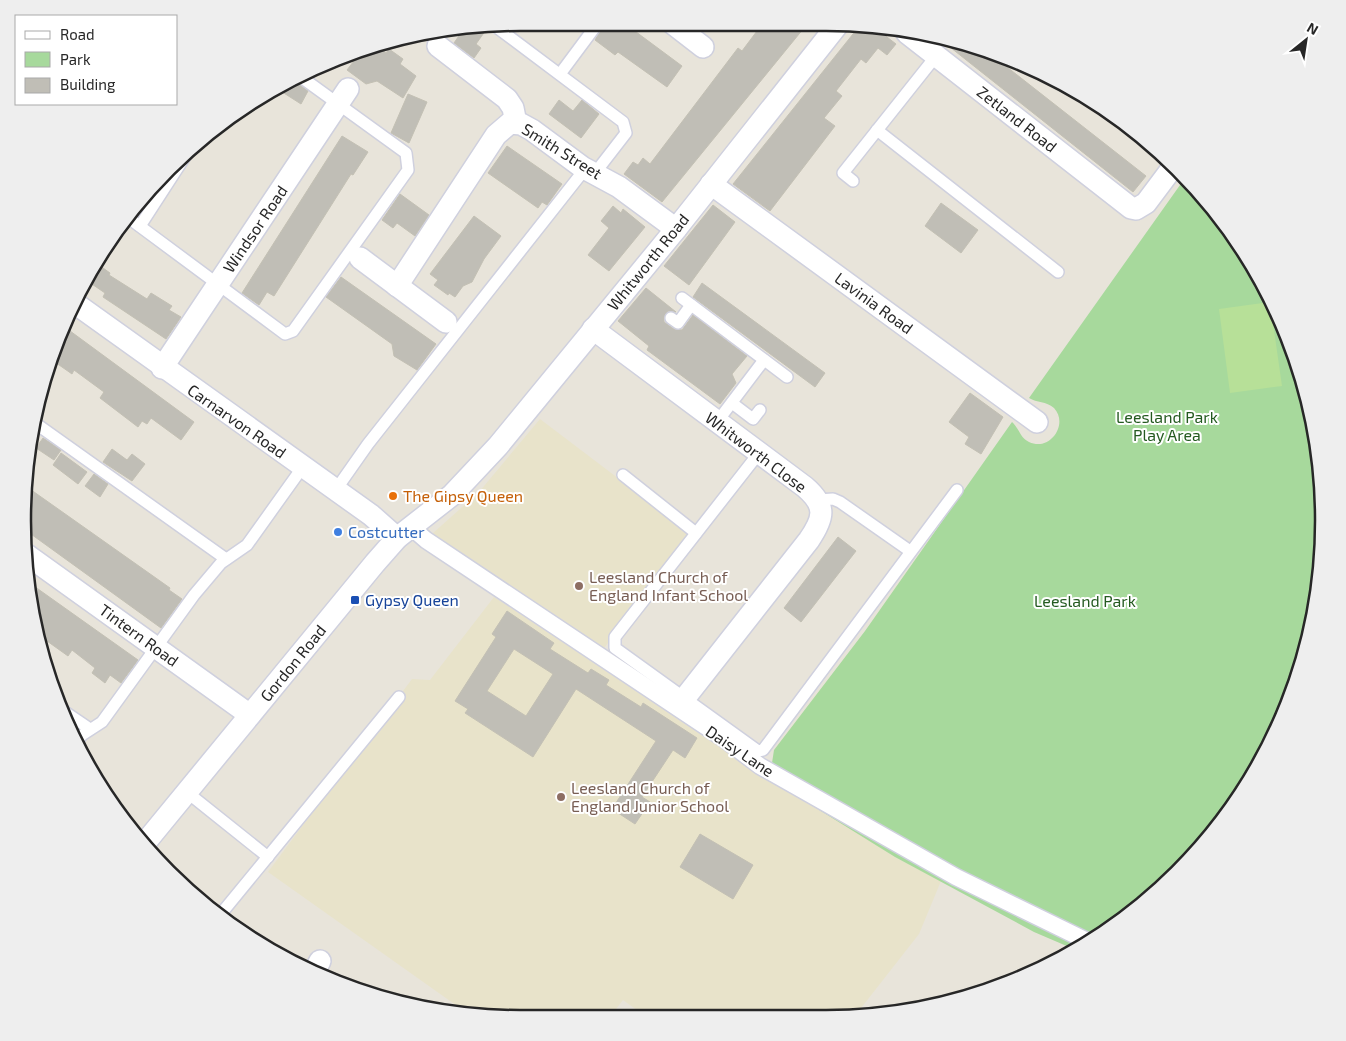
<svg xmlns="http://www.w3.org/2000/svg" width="1346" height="1041" font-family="'Exo 2',sans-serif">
<rect width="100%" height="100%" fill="#e8e4da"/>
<!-- education -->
<g fill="#e8e3ca">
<polygon points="540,419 689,532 602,651 432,534 479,492"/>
<polygon points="494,597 895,857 941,881 919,934 854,1017 648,1018 623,1000 609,1018 520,1018 467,1013 268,872 412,679 430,680"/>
</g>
<!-- green -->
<path fill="#a7d99c" d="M1185,178L1200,192L1257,271L1297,360L1319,455L1322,553L1307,649L1272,741L1221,823L1154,895L1076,950L1034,932L895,857L763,775L772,763L774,750L865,631L1012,422C1019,428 1020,438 1029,442C1050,452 1069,424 1054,408C1046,401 1037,403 1029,398Z"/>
<!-- pitch -->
<polygon fill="#b7e098" points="1270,302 1282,386 1230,393 1219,309"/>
<!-- building -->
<g fill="#c0beb6" stroke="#c3c0b4" fill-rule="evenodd">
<polygon points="605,23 624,23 682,66 667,87 618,52 615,55 595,40"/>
<polygon points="763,23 808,23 662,202 624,174 633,162 638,165 643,158 650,164 738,48 742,51"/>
<polygon points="861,24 874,27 896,44 887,55 878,48 866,63 861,59 836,91 842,96 824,118 835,126 770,211 733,184"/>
<polygon points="488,27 476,44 481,48 474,58 454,43 463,30"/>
<polygon points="941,40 984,49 1146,176 1133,192"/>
<polygon points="376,46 386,53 389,49 403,59 400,64 416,76 403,98 377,81 366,84 347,70 360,53"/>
<polygon points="293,80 308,91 301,104 276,88"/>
<polygon points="408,94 427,102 409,143 391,133"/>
<polygon points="559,100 573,111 582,100 599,114 581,138 549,114"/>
<polygon points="342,136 368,152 353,175 351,174 274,296 267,292 259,305 242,293"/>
<polygon points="507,146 562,184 547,205 542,202 538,208 488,173"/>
<polygon points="400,194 429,215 415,236 397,223 393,228 382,220"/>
<polygon points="941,203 978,230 961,253 925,226"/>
<polygon points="713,205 735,222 689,285 664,266"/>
<polygon points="613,206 621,213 623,209 645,227 609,271 588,255 609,228 601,221"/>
<polygon points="474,216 501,236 484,259 472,282 463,286 455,297 449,293 448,295 434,285 438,280 430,274"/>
<polygon points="96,263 110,273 109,275 147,299 151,293 172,306 169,310 181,317 166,339 103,297 105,293 86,280"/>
<polygon points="341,277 436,344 417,370 394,356 392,344 326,297"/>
<polygon points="702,283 825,373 815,387 693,297"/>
<polygon points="646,288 676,312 668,311 664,317 664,322 674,329 682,330 693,315 747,356 732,374 736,383 720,404 647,350 649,346 618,321"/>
<polygon points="66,328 194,422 181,440 151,418 147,424 142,421 138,427 100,398 104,392 74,370 72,374 52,360"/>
<polygon points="970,393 1003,417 981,454 965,444 969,437 949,422"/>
<polygon points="43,438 61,450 54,460 36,448"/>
<polygon points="112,449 127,460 132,454 145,464 132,481 103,462"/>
<polygon points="61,453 87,472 78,484 53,465"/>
<polygon points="94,474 108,484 100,497 85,486"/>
<polygon points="27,487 170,588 169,590 182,599 161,628 24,529 23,520"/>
<polygon points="838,537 856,551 801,622 784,608"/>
<polygon points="31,584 138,660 121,683 110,675 105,683 92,673 95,668 72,650 68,656 47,641 40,650"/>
<path d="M507,611L554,643L550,649L588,673L591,669L609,680L606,685L641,707L643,703L697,738L685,758L673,750L642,797L650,802L635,824L612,809L656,741L576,689L533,757L465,713L468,709L455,701L496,637L492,634ZM514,649L553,674L526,716L487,691Z"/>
<polygon points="700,834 753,865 733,899 680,867"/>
</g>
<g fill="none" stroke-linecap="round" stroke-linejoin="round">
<!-- service casing -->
<g stroke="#cfd0de" stroke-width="14">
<g id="service">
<polyline points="495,26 623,122 626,133 595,173"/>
<polyline points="560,74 598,23"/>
<polyline points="877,130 1058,272"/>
<polyline points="853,181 843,173 936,56"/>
<polyline points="130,219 285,334 293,331 408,170 406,153 301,77"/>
<polyline points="140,226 186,155"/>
<polyline points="682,298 787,377"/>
<polyline points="671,318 678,323 691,305"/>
<polyline points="732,403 753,419 760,410"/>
<polyline points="717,422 764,360"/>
<polyline points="35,423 226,559"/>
<polyline points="759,453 615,637 615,648 758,751 763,750 957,490"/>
<polyline points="623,475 696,533"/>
<polyline points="335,491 368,444 585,169"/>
<polyline points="818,500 833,499 840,502 910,551"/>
<polyline points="65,712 90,729"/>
<polyline points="77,741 82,735 102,722 194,595 221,563 247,545 302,468"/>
<polyline points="188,793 268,857"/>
<polyline points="220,915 399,697"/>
</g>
</g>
<!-- pedestrian casing -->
<g stroke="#cfd0de" stroke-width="19">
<polyline id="pedestrian" points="411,527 426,540 723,738 760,766 956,877 1089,942"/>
</g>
<!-- minor casing -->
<g stroke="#cfd0de" stroke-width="24">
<g id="minor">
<polyline points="672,23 703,47"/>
<polyline points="907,33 1131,208 1136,209 1146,203 1173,167"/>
<polyline points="438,46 507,99 513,108 516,123"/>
<polyline points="711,184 1037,422"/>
<polyline points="360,258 446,322"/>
<polyline points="397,286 496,135 510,123 521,124 532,130 582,167 619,187 676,229"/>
<polyline points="76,304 371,515 397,538"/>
<path d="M593,329L805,487C827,506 824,518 809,540L684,699"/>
<polyline points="162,368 348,89"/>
<polyline points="27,555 250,715"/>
<polyline points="145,843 375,563 397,538 452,495 498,446 676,229 839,23"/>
<polyline points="314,972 320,961"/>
</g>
</g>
<!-- service -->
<use href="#service" stroke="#fff" stroke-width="11"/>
<!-- pedestrian -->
<use href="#pedestrian" stroke="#fff" stroke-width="16"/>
<!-- minor -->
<use href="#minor" stroke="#fff" stroke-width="21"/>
</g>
<!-- markers -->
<circle fill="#e8710a" stroke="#fff" stroke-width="2" cx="393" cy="496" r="5"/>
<circle fill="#3f7fe0" stroke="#fff" stroke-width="2" cx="338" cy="532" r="5"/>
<g fill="#8d6e63" stroke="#fff" stroke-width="2">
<circle cx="579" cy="586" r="5"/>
<circle cx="561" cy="797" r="5"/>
</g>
<rect fill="#1a4fb4" stroke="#fff" stroke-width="2" x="350" y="595" width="10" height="10" rx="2.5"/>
<g text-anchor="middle" stroke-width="4" stroke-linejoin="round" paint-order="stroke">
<!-- street labels -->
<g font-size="16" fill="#272727" stroke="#fff">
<text transform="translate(1017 119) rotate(38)" y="6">Zetland Road</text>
<text transform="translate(562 151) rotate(32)" y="6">Smith Street</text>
<text transform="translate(255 229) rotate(-56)" y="6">Windsor Road</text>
<text transform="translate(648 262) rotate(-51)" y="6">Whitworth Road</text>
<text transform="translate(874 303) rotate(36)" y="6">Lavinia Road</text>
<text transform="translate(237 421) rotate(35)" y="6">Carnarvon Road</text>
<text transform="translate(756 452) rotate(37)" y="6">Whitworth Close</text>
<text transform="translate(139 635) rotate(36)" y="6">Tintern Road</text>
<text transform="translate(293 663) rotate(-51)" y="6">Gordon Road</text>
<text transform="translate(740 751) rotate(34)" y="6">Daisy Lane</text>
</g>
<!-- park labels -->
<g font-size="16" fill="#245a20" stroke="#fff">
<text x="1167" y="423">Leesland Park<tspan x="1167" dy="18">Play Area</tspan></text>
<text x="1085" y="607">Leesland Park</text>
</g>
<!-- food labels -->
<g font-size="16" fill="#c56008" stroke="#fff" text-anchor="start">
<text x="403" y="502">The Gipsy Queen</text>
</g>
<!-- shop labels -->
<g font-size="16" fill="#366cbe" stroke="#fff" text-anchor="start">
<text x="348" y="538">Costcutter</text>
</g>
<!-- education labels -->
<g font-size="16" fill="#785e54" stroke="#fff" text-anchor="start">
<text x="589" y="583">Leesland Church of<tspan x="589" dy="18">England Infant School</tspan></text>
<text x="571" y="794">Leesland Church of<tspan x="571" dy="18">England Junior School</tspan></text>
</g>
<!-- transit labels -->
<g font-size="16" fill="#164399" stroke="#fff" text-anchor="start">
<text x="365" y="606">Gypsy Queen</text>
</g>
</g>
<!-- crop -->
<path d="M0 0H1346V1041H0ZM520 31H826A489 489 0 0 1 1315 520V521A489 489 0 0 1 826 1010H520A489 489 0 0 1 31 521V520A489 489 0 0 1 520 31Z" fill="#eee" fill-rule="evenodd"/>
<path fill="none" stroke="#272727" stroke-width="2.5" d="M520 31H826A489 489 0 0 1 1315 520V521A489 489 0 0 1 826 1010H520A489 489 0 0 1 31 521V520A489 489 0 0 1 520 31Z"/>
<!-- legend -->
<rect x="15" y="15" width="162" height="90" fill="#ffffff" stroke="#a9a9a9"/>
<rect x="25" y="31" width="25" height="8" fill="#ffffff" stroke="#a9a9a9"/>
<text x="60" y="40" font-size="15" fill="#272727">Road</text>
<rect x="25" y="52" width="25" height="15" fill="#a7d99c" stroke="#a9a9a9"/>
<text x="60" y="65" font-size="15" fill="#272727">Park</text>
<rect x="25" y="78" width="25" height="15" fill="#c0beb6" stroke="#a9a9a9"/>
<text x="60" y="90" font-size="15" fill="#272727">Building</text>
<!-- north arrow -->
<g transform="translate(1306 40) rotate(30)" stroke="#ffffff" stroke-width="4" paint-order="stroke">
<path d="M0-4L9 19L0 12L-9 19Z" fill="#272727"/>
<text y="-8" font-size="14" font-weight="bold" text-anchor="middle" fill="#272727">N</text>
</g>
</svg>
